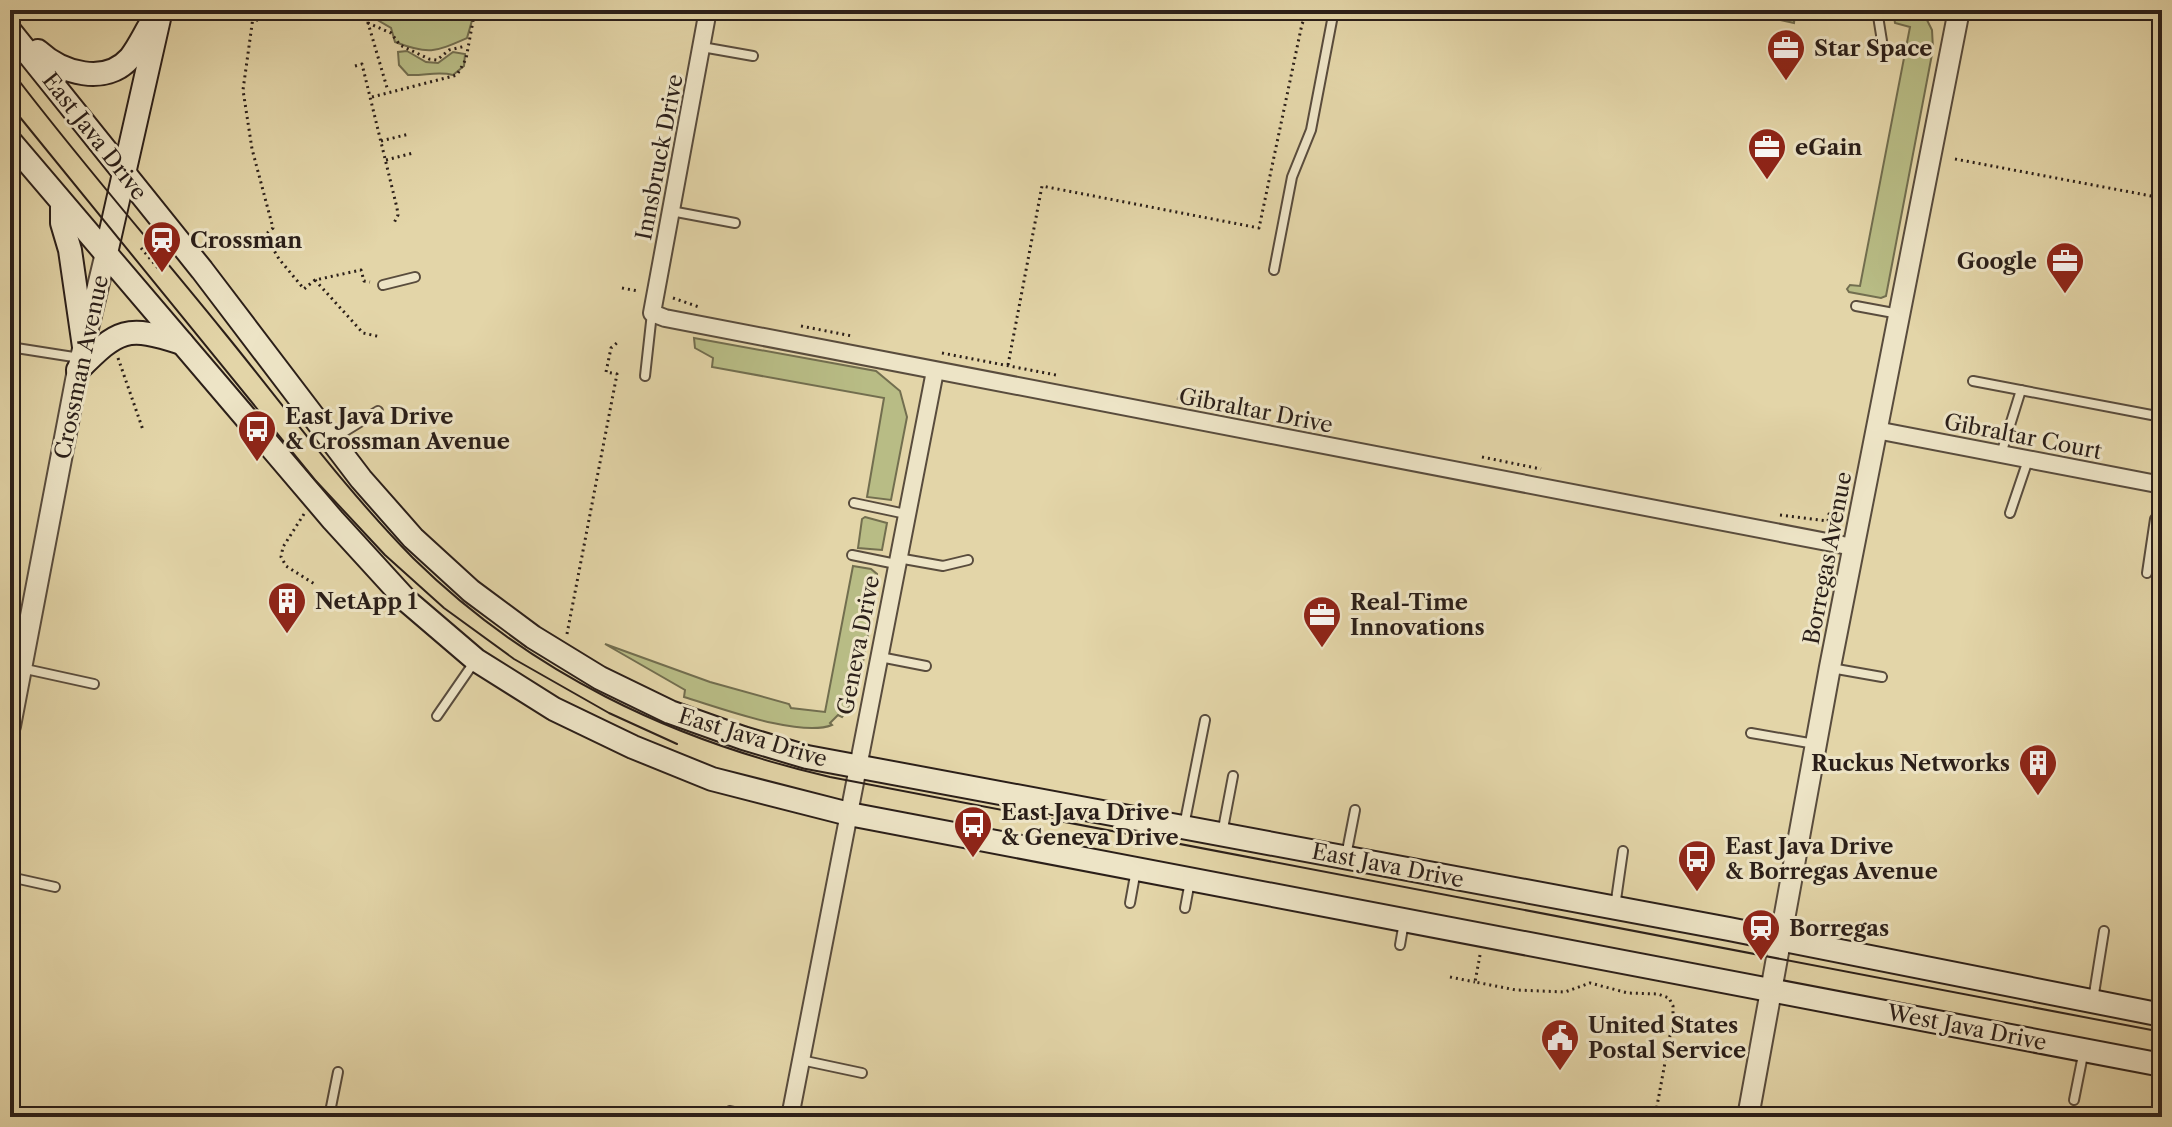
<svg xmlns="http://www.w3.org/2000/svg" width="2172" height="1127" font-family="'Libre Caslon Text',serif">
<rect width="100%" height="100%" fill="#e3d5a8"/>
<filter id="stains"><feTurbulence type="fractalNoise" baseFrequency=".0025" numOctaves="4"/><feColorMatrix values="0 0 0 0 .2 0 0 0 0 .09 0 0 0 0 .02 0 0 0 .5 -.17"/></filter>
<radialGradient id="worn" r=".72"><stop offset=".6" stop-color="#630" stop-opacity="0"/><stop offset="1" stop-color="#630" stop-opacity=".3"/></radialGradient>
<!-- green -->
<g fill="#b8bc85" stroke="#726e4f" stroke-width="2">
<path d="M375,10H475L467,38C435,52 429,55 395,42L391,28L374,18Z"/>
<polygon points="1735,10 1781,10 1795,14 1794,23"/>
<polygon points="1893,10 1922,10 1932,30 1933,49 1886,296 1881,298 1849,292 1847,289 1850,285 1860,286 1910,27 1895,23"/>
<path d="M407,51L426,62L438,63L453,52L465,54L464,66L453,75C438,71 424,76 408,75L399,65L398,52Z"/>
<polygon points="694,338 876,371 900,391 907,417 891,500 867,497 884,398 712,367 713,358 695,348"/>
<polygon points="865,517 887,523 882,550 858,548 862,519"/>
<path d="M853,566L871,569L877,574C871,610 864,691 842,717L838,715L830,723L832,725C800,738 718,707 684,697L685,690L605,644L710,682L789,704L791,708L825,712Z"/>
</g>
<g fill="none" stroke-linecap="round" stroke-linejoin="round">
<!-- service casing -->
<g stroke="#594c3d" stroke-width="12">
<g id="service">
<polyline points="726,10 734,12"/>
<polyline points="1877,10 1882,41"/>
<polyline points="702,47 753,56"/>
<polyline points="671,211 735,223"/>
<polyline points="1274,270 1292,177 1311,130 1334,10"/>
<polyline points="383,285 415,277"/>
<polyline points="1856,306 1899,314"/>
<polyline points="10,347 80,358"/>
<polyline points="645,376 652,313"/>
<polyline points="1973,381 2162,417"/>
<polyline points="334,438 378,411"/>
<polyline points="2001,454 2021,390"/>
<polyline points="854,503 906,514"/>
<polyline points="2010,513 2028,460"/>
<polyline points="852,555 896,564"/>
<polyline points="898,558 943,566 968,560"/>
<polyline points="2147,573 2155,519 2162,511"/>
<polyline points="880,657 926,666"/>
<polyline points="21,668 94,684"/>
<polyline points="1831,668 1882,677"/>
<polyline points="437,716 475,661"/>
<polyline points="1751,733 1815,744"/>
<polyline points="1184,826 1205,720"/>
<polyline points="1222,834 1233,776"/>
<polyline points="1346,856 1355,810"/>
<polyline points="10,877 55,887"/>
<polyline points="1130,903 1136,870"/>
<polyline points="1615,907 1623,851"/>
<polyline points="1185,908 1190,881"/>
<polyline points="1400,945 1404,922"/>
<polyline points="2093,1000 2104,931"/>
<polyline points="801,1060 862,1073"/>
<polyline points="2074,1100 2084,1050"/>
<polyline points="730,1111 758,1117"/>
<polyline points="791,1113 811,1117"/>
<polyline points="329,1117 338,1072"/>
</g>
</g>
<!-- minor casing -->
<g stroke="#594c3d" stroke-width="20">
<g id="minor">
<polyline points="708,10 652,313 665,318 1853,547"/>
<polyline points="1876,430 2162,485"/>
<polyline points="790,1117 935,371"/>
</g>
</g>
<!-- tertiary casing -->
<g stroke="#594c3d" stroke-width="24">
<g id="tertiary">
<polyline points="10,726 78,370 106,253"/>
<polyline points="1748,1117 1830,667 1959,10"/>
</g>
</g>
<!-- secondary casing -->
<g stroke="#2b1f19" stroke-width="26">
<g id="secondary">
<polyline points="10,31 202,270 361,479 413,538 471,591 533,637 600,678 670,712 743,738 807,757 1729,929 2162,1015"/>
<path d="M38,51C62,73 105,86 130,58C138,48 144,35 150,25"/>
<polyline points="10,141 333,520 407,601 476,660 554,709 633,747 712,779 849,814 2162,1065"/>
<polyline points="62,204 62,223 70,250 84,347"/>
<polyline points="106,253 161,10"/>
<path d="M78,370C119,329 126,325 182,343"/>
</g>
</g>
<!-- path -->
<g stroke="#2b1f19" stroke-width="3" stroke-dasharray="2 4" stroke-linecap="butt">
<polyline points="254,10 243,90 252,149 273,228 265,235 279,259 304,289 315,280 361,270 364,281 370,282"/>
<polyline points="355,10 368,23 391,33 400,45 429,59 437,60 449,50 466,46"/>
<polyline points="369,10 368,23 388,91"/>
<polyline points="256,21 267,10"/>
<polyline points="355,66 362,64 397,208 398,215 394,223"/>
<polyline points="372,97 457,75 466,59 475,10"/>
<polyline points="381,141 409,134"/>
<polyline points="1955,159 2162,198"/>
<polyline points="386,160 413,153"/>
<polyline points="141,248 158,268"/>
<polyline points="315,280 363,333 381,337"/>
<polyline points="622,288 638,291"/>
<polyline points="673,298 699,307"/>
<polyline points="801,326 852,336"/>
<polyline points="942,353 1056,375"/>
<polyline points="118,358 143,430"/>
<polyline points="1008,365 1042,186 1259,228 1302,24 1309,10"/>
<polyline points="1177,398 1240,411"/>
<polyline points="1482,457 1541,469"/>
<polyline points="10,502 20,504"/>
<polyline points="304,514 283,547 281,557 286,566 316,585"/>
<polyline points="1780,515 1828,521"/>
<polyline points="1828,521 1829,514 1842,516"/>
<polyline points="567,634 617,374 606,372 611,348 618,342"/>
<polyline points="1480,955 1475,982 1516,990 1565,992 1590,983 1628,993 1658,994 1669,998 1673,1006 1673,1019 1655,1117"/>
<polyline points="1450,977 1475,982"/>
</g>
<!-- service -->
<use href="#service" stroke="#ede4c6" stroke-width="8"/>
<!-- minor -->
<use href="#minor" stroke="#ede4c6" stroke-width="16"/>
<!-- tertiary -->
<use href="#tertiary" stroke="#ede4c6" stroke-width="20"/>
<!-- secondary -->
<use href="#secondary" stroke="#ede4c6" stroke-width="22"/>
<!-- tram -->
<g stroke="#2b1f19" stroke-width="2">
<path d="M10,69C78,159 152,243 223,331C285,407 344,488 413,558C530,673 671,740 830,777L2162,1032"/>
<polyline points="10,105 315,480 385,555 444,608 514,659 609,713 677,744"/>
</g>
</g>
<!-- icons -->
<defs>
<g id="office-pin" transform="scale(2)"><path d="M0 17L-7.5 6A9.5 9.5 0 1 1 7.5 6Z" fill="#8f2418" stroke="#ede4c6"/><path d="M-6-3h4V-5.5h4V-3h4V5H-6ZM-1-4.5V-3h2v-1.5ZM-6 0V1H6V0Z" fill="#fff"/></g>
<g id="station-pin" transform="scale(2)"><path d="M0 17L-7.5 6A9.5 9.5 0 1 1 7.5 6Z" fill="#8f2418" stroke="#ede4c6"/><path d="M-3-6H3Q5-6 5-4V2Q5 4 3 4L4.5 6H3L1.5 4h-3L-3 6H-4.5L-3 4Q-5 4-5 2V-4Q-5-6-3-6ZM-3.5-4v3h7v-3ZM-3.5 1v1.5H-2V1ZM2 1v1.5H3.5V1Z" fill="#fff"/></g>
<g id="bus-pin" transform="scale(2)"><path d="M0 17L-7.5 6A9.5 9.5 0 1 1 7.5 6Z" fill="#8f2418" stroke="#ede4c6"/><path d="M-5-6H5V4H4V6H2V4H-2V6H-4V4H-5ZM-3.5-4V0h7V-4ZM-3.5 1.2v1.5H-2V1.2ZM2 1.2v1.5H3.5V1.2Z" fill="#fff"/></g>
<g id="building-pin" transform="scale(2)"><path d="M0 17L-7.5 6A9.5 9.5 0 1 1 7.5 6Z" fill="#8f2418" stroke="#ede4c6"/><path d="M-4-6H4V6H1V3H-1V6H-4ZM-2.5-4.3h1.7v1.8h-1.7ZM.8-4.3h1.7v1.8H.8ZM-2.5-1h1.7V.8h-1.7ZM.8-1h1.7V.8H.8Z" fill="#fff"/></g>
<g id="civic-pin" transform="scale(2)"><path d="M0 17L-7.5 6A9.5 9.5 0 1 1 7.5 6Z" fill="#8f2418" stroke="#ede4c6"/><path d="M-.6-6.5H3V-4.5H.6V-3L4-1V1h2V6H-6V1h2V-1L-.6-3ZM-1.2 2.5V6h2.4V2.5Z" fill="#fff"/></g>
</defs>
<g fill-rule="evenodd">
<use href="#office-pin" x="1786" y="48"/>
<use href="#office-pin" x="1767" y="147"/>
<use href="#station-pin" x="162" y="240"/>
<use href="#office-pin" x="2065" y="261"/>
<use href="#bus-pin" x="257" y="429"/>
<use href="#building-pin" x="287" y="601"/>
<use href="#office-pin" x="1322" y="615"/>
<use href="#building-pin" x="2038" y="763"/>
<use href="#bus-pin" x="973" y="825"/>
<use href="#bus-pin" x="1697" y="859"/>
<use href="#station-pin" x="1761" y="928"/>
<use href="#civic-pin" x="1560" y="1038"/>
</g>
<g text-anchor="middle" stroke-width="6" stroke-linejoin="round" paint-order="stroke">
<!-- poi labels -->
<g font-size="22" font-weight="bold" fill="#2b1f19" stroke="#ede4c6" text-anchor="start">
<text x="1814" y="56">Star Space</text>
<text x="1795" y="155">eGain</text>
<text x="190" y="248">Crossman</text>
<text x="2037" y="269" text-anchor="end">Google</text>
<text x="285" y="424">East Java Drive<tspan x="285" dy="25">&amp; Crossman Avenue</tspan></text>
<text x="315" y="609">NetApp 1</text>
<text x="1350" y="610">Real-Time<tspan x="1350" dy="25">Innovations</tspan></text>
<text x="2010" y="771" text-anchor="end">Ruckus Networks</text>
<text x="1001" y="820">East Java Drive<tspan x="1001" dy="25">&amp; Geneva Drive</tspan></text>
<text x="1725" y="854">East Java Drive<tspan x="1725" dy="25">&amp; Borregas Avenue</tspan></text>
<text x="1789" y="936">Borregas</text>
<text x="1588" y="1033">United States<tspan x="1588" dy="25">Postal Service</tspan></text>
</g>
<!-- street labels -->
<g font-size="22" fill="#2b1f19" stroke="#ede4c6">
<text transform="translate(95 136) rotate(52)" y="8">East Java Drive</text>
<text transform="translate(659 157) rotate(-79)" y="8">Innsbruck Drive</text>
<text transform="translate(81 367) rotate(-78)" y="8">Crossman Avenue</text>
<text transform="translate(1256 410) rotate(11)" y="8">Gibraltar Drive</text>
<text transform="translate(2023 436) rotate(11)" y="8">Gibraltar Court</text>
<text transform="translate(1827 558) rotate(-79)" y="8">Borregas Avenue</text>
<text transform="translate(858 645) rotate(-79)" y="8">Geneva Drive</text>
<text transform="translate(753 737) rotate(17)" y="8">East Java Drive</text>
<text transform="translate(1388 865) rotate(11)" y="8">East Java Drive</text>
<text transform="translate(1967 1027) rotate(11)" y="8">West Java Drive</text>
</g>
</g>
<!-- margin -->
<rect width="2172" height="1127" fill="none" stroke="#e3d5a8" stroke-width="40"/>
<rect x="12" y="12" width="2148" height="1103" fill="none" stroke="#2b1f19" stroke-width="4"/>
<rect x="20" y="20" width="2132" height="1087" fill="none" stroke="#2b1f19" stroke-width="2"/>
<rect width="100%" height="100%" filter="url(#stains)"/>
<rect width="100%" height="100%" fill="url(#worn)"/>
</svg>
